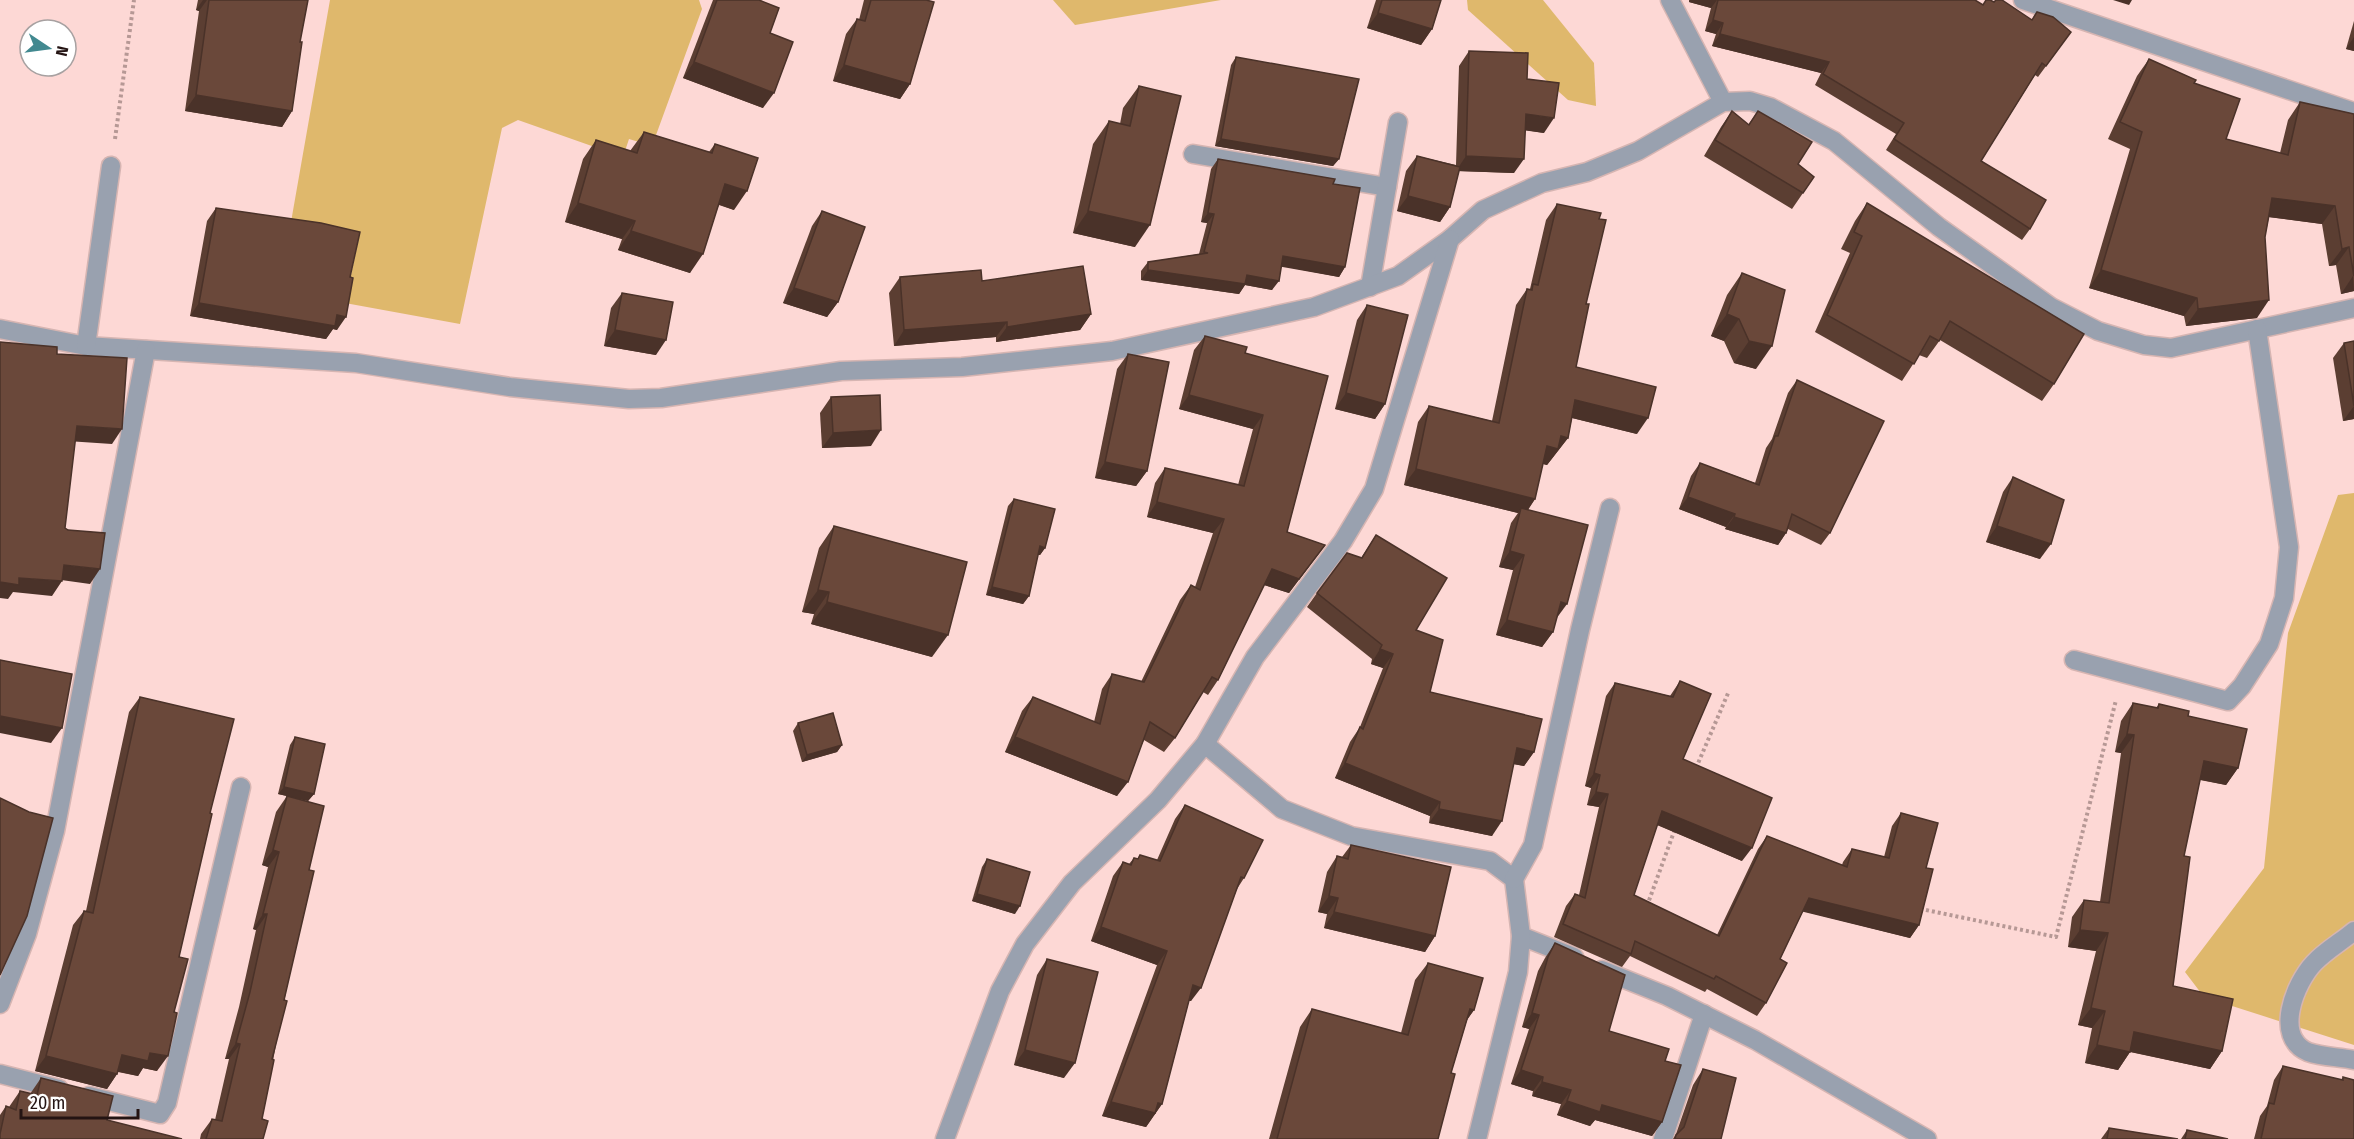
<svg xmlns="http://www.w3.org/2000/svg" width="2354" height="1139" font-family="'Fira Sans Condensed',sans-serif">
<rect width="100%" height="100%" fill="#fdd8d5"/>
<!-- green -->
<g fill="#dfb86c">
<polygon points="330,0 699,0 702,9 652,146 629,139 623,157 518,120 502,128 460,324 345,303 359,237 291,222"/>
<polygon points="1053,0 1221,0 1075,25"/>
<polygon points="1467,0 1543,0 1594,63 1596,106 1568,100 1468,10"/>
<polygon points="2354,493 2354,1045 2204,997 2185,972 2264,868 2288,633 2338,495"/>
</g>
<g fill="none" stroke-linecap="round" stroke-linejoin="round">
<!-- minor casing -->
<g stroke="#d6b5b2" stroke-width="21">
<g id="minor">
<polyline points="1670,0 1723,102"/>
<polyline points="2023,0 2354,112"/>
<polyline points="1193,154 1387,187"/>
<polyline points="1370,287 1398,122"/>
<polyline points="0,329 86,346 356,363 510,387 629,399 661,398 841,371 962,367 1112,351 1314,307 1398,276 1450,239 1483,210 1542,183 1587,172 1638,151 1723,102 1750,101 1770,107 1834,141 1939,227 2051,307 2098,331 2144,345 2171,348 2354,308"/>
<polyline points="86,346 111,166"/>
<polyline points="2074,660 2228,701 2242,686 2269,644 2284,598 2289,547 2257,329"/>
<polyline points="1205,744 1282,809 1351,836 1490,861 1514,879 1521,936 1574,957"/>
<polyline points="1514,879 1533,845 1580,630 1610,508"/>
<path d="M2354,931C2341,942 2325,951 2314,963C2295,983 2273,1037 2308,1052C2322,1057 2340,1057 2354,1060"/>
<polyline points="1602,970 1667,996 1755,1040 1927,1139"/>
<polyline points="0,1004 27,934 55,831 146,350"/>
<polyline points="0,1074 59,1089"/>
<polyline points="89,1096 160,1114 167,1103 241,787"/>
<polyline points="945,1139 1000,991 1025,944 1072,883 1158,800 1205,744 1255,657 1343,541 1374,489 1450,239"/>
<polyline points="1477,1139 1518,972 1521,936"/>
<polyline points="1663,1139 1704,1014"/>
</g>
</g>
<!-- path -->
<g stroke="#b69895" stroke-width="4" stroke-dasharray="3 3" stroke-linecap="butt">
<polyline points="115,139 134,0"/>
<polyline points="1696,768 1729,691"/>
<polyline points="1647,906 1675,829"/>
<polyline points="1926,910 2056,937 2116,700"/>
</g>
<!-- minor -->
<use href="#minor" stroke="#99a1af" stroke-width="18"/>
</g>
<!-- wall -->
<g fill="#5b3e32">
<polygon points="198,0 308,0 300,42 292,111 282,127 185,111 199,11 196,10"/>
<polygon points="713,0 759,0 770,33 763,108 683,78"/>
<polygon points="864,0 926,0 910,84 900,99 833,81 846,34 857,19 859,20"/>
<polygon points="1376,0 1441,0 1432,29 1421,45 1367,28"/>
<polygon points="1689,0 1975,0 1983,5 1994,2 2032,20 2071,32 2038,77 2035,75 1981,161 2030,229 2022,240 1886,150 1896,134 1815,85 1821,73 1712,46 1716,34 1705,31 1711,8 1689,2"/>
<polygon points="2354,21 2354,51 2346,49"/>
<polygon points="1469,51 1527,79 1544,133 1525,130 1514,173 1459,171 1450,207 1440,222 1397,211 1406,171 1417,156 1456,165 1459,66"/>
<polygon points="1236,57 1339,159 1333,166 1215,146 1231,65"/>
<polygon points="2149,59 2194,83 2226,139 2280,153 2288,120 2300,102 2354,114 2354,291 2341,294 2336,265 2329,266 2322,224 2269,217 2265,237 2257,318 2186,326 2184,316 2089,288 2130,149 2108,139 2137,76"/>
<polygon points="1139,86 1135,247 1073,233 1093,144 1109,121 1120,124 1123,108"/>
<polygon points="1732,111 1748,125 1758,111 1798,164 1814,177 1792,209 1704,156 1721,127"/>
<polygon points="644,132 709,152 715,144 734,210 719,205 690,273 618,250 622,239 565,222 583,159 596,140 630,151"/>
<polygon points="1218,159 1333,184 1345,267 1339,277 1282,266 1272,290 1245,285 1239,294 1141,280 1141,271 1148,262 1199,254 1207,223 1201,222 1211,169"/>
<polygon points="1867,203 2054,384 2042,401 1940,340 1927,358 1919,355 1902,381 1815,332 1850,253 1841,249 1855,221"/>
<polygon points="1557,204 1586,304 1576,367 1637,434 1572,418 1568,438 1547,465 1543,464 1535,499 1528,510 1556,619 1553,632 1542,647 1496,635 1513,570 1499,567 1511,523 1518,513 1404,485 1418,422 1429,406 1492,421 1516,305 1527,289 1530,289 1546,220"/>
<polygon points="216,208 350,277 337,330 333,329 326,339 190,316 207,221"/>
<polygon points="822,211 838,302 827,317 783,303 812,226"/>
<polygon points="1742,273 1756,369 1734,363 1724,341 1711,336 1727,295"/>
<polygon points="900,277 982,281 1091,314 1080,330 996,342 996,337 894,346 889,293"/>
<polygon points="622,293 656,355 604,346 611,308"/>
<polygon points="1367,305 1385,404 1375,419 1335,409 1357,320"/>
<polygon points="1205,336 1245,353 1328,376 1287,532 1325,545 1289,593 1264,585 1218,680 1208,695 1203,692 1175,738 1164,752 1144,740 1117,796 1005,752 1022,711 1033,697 1094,722 1102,689 1112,674 1141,682 1180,600 1191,585 1195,587 1213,533 1147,517 1155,483 1165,468 1238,485 1253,429 1179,409 1194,350"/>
<polygon points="2354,341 2354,419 2343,421 2333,358 2344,343"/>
<polygon points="1128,354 1147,471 1136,486 1095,478 1117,369"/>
<polygon points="1797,380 1830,533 1821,545 1788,529 1786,533 1778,545 1725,529 1726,527 1679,509 1691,476 1700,463 1755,483 1766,448 1772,439 1788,393"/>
<polygon points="831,397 871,446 822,448 820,413"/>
<polygon points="2013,477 2040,559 1986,542 2003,492"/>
<polygon points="1014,499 1045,548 1040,555 1038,555 1029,596 1023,604 986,595 1008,506"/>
<polygon points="834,526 932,657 811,624 814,614 802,612 819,548"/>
<polygon points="1376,535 1416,630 1430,692 1534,752 1524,766 1514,764 1492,836 1429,823 1430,816 1335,778 1350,742 1360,727 1383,668 1371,664 1372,659 1307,607 1317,593 1361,558"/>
<polygon points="1680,681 1683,759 1742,861 1657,825 1634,895 1717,935 1758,849 1767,836 1842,865 1843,862 1852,849 1884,857 1892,826 1901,813 1926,868 1919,925 1910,938 1803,911 1780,959 1766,1003 1757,1016 1707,989 1705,992 1630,956 1622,967 1554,937 1566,906 1575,894 1579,895 1599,807 1587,805 1591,788 1585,786 1606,696 1615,683 1670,696"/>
<polygon points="140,697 210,813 179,957 157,1071 143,1068 138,1076 118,1072 117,1074 107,1089 35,1071 73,925 84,911 86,911 129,712"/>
<polygon points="2133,703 2156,708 2159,704 2188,716 2238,768 2226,785 2200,780 2184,856 2173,986 2222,1051 2210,1069 2130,1052 2118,1070 2085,1063 2092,1028 2078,1025 2096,951 2068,947 2072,917 2084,900 2100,902 2121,753 2115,752 2121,721"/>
<polygon points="798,723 842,745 837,752 802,762 793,731"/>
<polygon points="295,737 314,794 308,801 293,798 309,870 262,1119 263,1139 200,1139 201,1134 212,1119 215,1120 229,1059 225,1059 239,1007 256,930 253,929 268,867 262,865 276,812 287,796 278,794 290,745"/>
<polygon points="1185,805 1244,878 1237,889 1191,1001 1189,1001 1162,1104 1146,1127 1102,1116 1157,965 1091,941 1113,876 1123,862 1129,864 1134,858 1137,859 1140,855 1157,860 1175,819"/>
<polygon points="1351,845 1435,936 1425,952 1324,928 1327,914 1318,912 1327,872 1337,856 1342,857"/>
<polygon points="987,859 1015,914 972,901 982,867"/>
<polygon points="1555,943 1609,1031 1665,1061 1662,1122 1652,1136 1595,1120 1590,1126 1557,1115 1561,1104 1532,1096 1533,1091 1511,1084 1529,1029 1522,1027 1538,971 1545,958"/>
<polygon points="1047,959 1064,1078 1014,1065 1037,975"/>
<polygon points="1428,963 1474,1010 1467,1020 1451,1073 1438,1139 1269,1139 1300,1027 1312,1009 1401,1033 1415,980"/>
<polygon points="2283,1066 2341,1080 2343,1077 2354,1139 2254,1139 2260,1116 2267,1106 2274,1080"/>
<polygon points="1703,1069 1721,1139 1673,1139 1676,1134 1693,1085"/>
<polygon points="41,1078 107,1120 0,1139 0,1115 6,1106 9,1107 20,1091 30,1094"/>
<polygon points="2109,1128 2178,1139 2101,1139"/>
<polygon points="2187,1130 2228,1139 2181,1139"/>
</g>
<!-- shaded-wall -->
<g fill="#4a3229">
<polygon points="203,0 207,0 199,11 196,10"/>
<polygon points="1690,0 1717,0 1711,8 1689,2"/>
<polygon points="2113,0 2132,0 2129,5"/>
<polygon points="1378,13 1432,29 1421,45 1367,28"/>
<polygon points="1713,20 1723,23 1716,34 1705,31"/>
<polygon points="1720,34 1829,62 1821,73 1712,46"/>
<polygon points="2354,37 2354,51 2346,49"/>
<polygon points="694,62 774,93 763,108 683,78"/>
<polygon points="844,65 910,84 900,99 833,81"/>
<polygon points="196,95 292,111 282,127 185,111"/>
<polygon points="1526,114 1554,118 1544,133 1515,129"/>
<polygon points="1221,139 1339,159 1333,166 1215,146"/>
<polygon points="1466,156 1524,159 1514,173 1456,171"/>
<polygon points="725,184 747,191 734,210 712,202"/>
<polygon points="1408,196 1450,207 1440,222 1397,211"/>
<polygon points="2272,198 2335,206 2322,224 2260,216"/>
<polygon points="578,203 635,221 622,239 565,222"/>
<polygon points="1088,211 1150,225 1135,247 1073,233"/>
<polygon points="1208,213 1214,214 1207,223 1201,222"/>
<polygon points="631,231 703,254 690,273 618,250"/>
<polygon points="2349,247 2336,265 2329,266 2342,249"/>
<polygon points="1283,256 1345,267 1339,277 1277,266"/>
<polygon points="1148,270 1247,275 1279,281 1272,290 1245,285 1239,294 1141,280"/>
<polygon points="2101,270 2197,298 2184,316 2089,288"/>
<polygon points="2353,276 2354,291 2341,294"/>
<polygon points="794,288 838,302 827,317 783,303"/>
<polygon points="2269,300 2257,318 2186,326 2198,309"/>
<polygon points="199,303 337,315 346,317 337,330 333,329 326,339 190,316"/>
<polygon points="1091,314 1080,330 996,342 1007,327"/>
<polygon points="1727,314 1739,319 1724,341 1711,336"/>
<polygon points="1007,322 996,337 894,346 904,330"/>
<polygon points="615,330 666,340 656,355 604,346"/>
<polygon points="1749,341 1772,346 1756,369 1734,363"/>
<polygon points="1346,393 1385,404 1375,419 1335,409"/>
<polygon points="1189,395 1263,415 1253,429 1179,409"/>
<polygon points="1575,400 1648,418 1637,434 1564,416"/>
<polygon points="2354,406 2354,419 2343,421"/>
<polygon points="77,426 122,429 112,444 67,441"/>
<polygon points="881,430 871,446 822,448 833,433"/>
<polygon points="1561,436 1568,438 1547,465 1536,462 1547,446"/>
<polygon points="1105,462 1147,471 1136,486 1095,478"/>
<polygon points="1416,469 1535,499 1524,515 1521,508 1518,513 1404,485"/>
<polygon points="1688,497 1735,514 1726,527 1679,509"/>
<polygon points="1157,502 1224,519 1213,533 1147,517"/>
<polygon points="1734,517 1786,533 1778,545 1725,529"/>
<polygon points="1997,526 2051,544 2040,559 1986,542"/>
<polygon points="1325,545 1289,593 1261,584 1272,569"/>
<polygon points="1040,546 1045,548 1040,555 1035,554"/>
<polygon points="1510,551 1524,555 1513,570 1499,567"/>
<polygon points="64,565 100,569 90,584 54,579"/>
<polygon points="19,578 62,581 52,596 13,592 8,599 0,598 0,582"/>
<polygon points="992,587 1029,596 1023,604 986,595"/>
<polygon points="818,590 829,592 814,614 802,612"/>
<polygon points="827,602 948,635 932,657 811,624"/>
<polygon points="1561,602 1567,604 1556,619"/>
<polygon points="1507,620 1553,632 1542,647 1496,635"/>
<polygon points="1380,649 1393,654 1383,668 1371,664"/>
<polygon points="0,716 62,728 51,743 0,733"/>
<polygon points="2127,734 2134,735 2121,753 2115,752"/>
<polygon points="1015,737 1128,782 1117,796 1005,752"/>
<polygon points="842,745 837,752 802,762 807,755"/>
<polygon points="1517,748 1534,752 1524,766 1507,763"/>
<polygon points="2204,761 2238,768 2226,785 2192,778"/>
<polygon points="1345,763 1440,802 1430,816 1335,778"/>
<polygon points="1594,773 1600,775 1591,788 1585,786"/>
<polygon points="284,787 314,794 308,801 278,794"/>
<polygon points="1596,792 1608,794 1599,807 1587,805"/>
<polygon points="1439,809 1502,821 1492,836 1429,823"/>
<polygon points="1662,811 1752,848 1742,861 1653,823"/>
<polygon points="273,850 279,852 268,867 262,865"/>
<polygon points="977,894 1020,906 1015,914 972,901"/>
<polygon points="1329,896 1338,898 1327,914 1318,912"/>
<polygon points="1809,898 1919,925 1910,938 1800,911"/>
<polygon points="1334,912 1435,936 1425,952 1324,928"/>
<polygon points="263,914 267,914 256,930 253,929"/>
<polygon points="1101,927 1167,951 1157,965 1091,941"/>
<polygon points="2080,930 2108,933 2096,951 2068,947"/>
<polygon points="1193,985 1201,988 1191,1001 1183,999"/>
<polygon points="2091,1008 2105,1011 2092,1028 2078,1025"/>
<polygon points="1470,1009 1474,1010 1461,1028"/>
<polygon points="1532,1013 1539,1015 1529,1029 1522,1027"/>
<polygon points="2134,1032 2222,1051 2210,1069 2122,1050"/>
<polygon points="236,1043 240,1044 229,1059 225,1059"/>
<polygon points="2097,1045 2130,1052 2118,1070 2085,1063"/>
<polygon points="1025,1050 1075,1063 1064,1078 1014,1065"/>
<polygon points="150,1053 168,1056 157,1071 143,1068 138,1076 111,1070 122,1055"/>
<polygon points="46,1056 117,1074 107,1089 35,1071"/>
<polygon points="1521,1070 1543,1077 1533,1091 1511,1084"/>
<polygon points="1542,1082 1571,1090 1561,1104 1532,1096"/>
<polygon points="1567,1101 1602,1105 1662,1122 1652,1136 1595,1120 1590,1126 1557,1115"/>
<polygon points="1111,1102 1158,1103 1162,1104 1146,1127 1102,1116"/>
</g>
<!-- building -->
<g fill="#6a483a" stroke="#4a3229" stroke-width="1.5">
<polygon points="209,0 308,0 300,42 302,42 292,111 196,95"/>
<polygon points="717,0 759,0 779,8 770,33 793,42 774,93 694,62"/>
<polygon points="871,0 926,0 934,2 910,84 844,65 857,19 865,21"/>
<polygon points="1382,0 1441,0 1432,29 1378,13"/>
<polygon points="1718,0 1975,0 1983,5 1986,0 1990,0 1994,2 1996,0 2002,0 2032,20 2037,12 2053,17 2071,32 2046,66 2042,63 1981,161 2046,200 2030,229 1894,139 1904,123 1823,74 1829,62 1720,34 1723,23 1713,20"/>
<polygon points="1469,51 1528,53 1527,79 1559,83 1554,118 1526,114 1524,159 1466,156"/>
<polygon points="1236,57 1359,79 1339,159 1221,139"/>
<polygon points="2149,59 2196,80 2194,83 2240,99 2226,139 2288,155 2300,102 2354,114 2354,276 2349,247 2342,249 2335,206 2272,198 2265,237 2269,300 2198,309 2197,298 2101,270 2142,132 2120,122"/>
<polygon points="1139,86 1181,96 1150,225 1088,211 1109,121 1130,126"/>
<polygon points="1732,111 1749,125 1758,111 1812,142 1798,164 1814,177 1803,193 1715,140"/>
<polygon points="644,132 712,153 715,144 758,158 747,191 725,184 703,254 631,231 635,221 578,203 596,140 637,153"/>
<polygon points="1417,156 1460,167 1450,207 1408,196"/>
<polygon points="1218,159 1335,179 1333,184 1360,188 1345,267 1283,256 1279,281 1247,275 1245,284 1148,270 1148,262 1208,253 1204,252 1214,214 1208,213"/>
<polygon points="1867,203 2084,334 2054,384 1950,321 1939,341 1930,336 1914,364 1827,315 1862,236 1854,232"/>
<polygon points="1557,204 1601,213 1599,219 1606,220 1586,304 1589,304 1576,367 1656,387 1648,418 1575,400 1568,438 1561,436 1558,449 1547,446 1535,499 1416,469 1429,406 1499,423 1527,289 1532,290 1533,284 1538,285"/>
<polygon points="216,208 321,223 360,232 350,277 353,278 346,317 337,315 335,326 199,303"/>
<polygon points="822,211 865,227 838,302 794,288"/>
<polygon points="1083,266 1091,314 1007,327 1007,322 904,330 900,277 981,270 982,281"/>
<polygon points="1742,273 1785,290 1772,346 1749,341 1739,319 1727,314"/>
<polygon points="622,293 673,302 666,340 615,330"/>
<polygon points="1367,305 1408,315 1385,404 1346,393"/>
<polygon points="1205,336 1247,347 1245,353 1328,376 1287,532 1325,545 1299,579 1272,569 1218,680 1212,677 1175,738 1150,722 1128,782 1015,737 1033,697 1100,724 1112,674 1144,682 1191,585 1200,590 1224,519 1157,502 1165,468 1244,486 1263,415 1189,395"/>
<polygon points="2354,341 2354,406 2344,343"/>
<polygon points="0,342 57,347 57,354 127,358 122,429 77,426 65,528 68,530 105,533 100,569 64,565 62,581 19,578 19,585 0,582"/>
<polygon points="1128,354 1169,362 1147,471 1105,462"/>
<polygon points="1797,380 1884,421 1830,533 1792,514 1786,533 1734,517 1735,514 1688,497 1700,463 1759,485 1775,436 1778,436"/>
<polygon points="880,395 881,430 833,433 831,397"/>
<polygon points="2013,477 2064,500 2051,544 1997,526"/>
<polygon points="1014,499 1055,509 1045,548 1040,546 1029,596 992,587"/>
<polygon points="1521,508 1588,525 1567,604 1561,602 1553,632 1507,620 1524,555 1510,551"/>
<polygon points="834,526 967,562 948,635 827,602 829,592 818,590"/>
<polygon points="1376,535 1447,578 1416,630 1443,640 1430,692 1542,719 1534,752 1517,748 1502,821 1439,809 1440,802 1345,763 1360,727 1363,729 1393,654 1380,649 1382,645 1317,593 1347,553 1362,558"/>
<polygon points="0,660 72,674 62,728 0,716"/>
<polygon points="1680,681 1711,694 1683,759 1772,798 1752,848 1662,811 1634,895 1719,936 1767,836 1847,867 1852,849 1889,858 1901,813 1938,823 1926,868 1933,869 1919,925 1809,898 1780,959 1787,963 1766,1003 1716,976 1714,979 1635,941 1631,954 1563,924 1575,894 1585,898 1608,794 1596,792 1600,775 1594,773 1615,683 1673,697"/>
<polygon points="140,697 234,719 210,813 212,814 179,957 188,959 174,1012 177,1013 168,1056 150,1053 148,1061 122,1055 117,1074 46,1056 84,911 93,913"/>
<polygon points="2133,703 2158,708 2159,704 2189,711 2188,716 2247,729 2238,768 2204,761 2184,856 2190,857 2173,986 2233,999 2222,1051 2134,1032 2130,1052 2097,1045 2105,1011 2091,1008 2108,933 2080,930 2084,900 2109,903 2134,735 2127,734"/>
<polygon points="833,713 842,745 807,755 798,723"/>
<polygon points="295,737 325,744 314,794 284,787"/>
<polygon points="287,796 324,806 309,870 314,871 284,1000 287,1001 272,1059 274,1060 262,1119 268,1121 263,1139 206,1139 212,1119 222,1121 240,1044 236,1043 250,992 267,914 263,914 279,852 273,850"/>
<polygon points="0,798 29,812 53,818 27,916 0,975"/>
<polygon points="1185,805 1263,840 1244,878 1241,877 1201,988 1193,985 1162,1104 1158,1103 1155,1113 1111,1102 1167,951 1101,927 1123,862 1131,865 1134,858 1138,859 1140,855 1160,861"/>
<polygon points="1351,845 1451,867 1435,936 1334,912 1338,898 1329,896 1337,856 1348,859"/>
<polygon points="987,859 1030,872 1020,906 977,894"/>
<polygon points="1555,943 1625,975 1609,1031 1669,1049 1665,1061 1681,1065 1662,1122 1602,1105 1600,1112 1567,1101 1571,1090 1542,1082 1543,1077 1521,1070 1539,1015 1532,1013 1548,957"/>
<polygon points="1047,959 1098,972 1075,1063 1025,1050"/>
<polygon points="1428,963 1483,978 1474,1010 1470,1009 1451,1073 1455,1074 1438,1139 1277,1139 1312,1009 1408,1035"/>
<polygon points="2283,1066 2343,1080 2343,1077 2354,1080 2354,1139 2261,1139 2269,1103 2274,1104"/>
<polygon points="1703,1069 1736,1078 1721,1139 1675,1139 1676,1135 1684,1127"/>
<polygon points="41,1078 113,1096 107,1120 182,1139 0,1139 0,1134 6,1106 16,1110 20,1091 37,1095"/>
<polygon points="2109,1128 2178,1139 2107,1139"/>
<polygon points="2187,1130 2228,1139 2185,1139"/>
</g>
<!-- north arrow -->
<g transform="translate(48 48) rotate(103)"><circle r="28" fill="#ffffff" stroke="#a7a1a1" stroke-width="1.5"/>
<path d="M0-4.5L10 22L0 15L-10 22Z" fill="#428990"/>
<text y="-9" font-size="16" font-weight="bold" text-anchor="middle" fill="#241413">N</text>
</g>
<!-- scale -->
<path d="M21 1109v9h117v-9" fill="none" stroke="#241413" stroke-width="3"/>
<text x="30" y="1109" font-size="18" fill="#241413" stroke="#ffffff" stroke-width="4.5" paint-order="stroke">20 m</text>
</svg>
